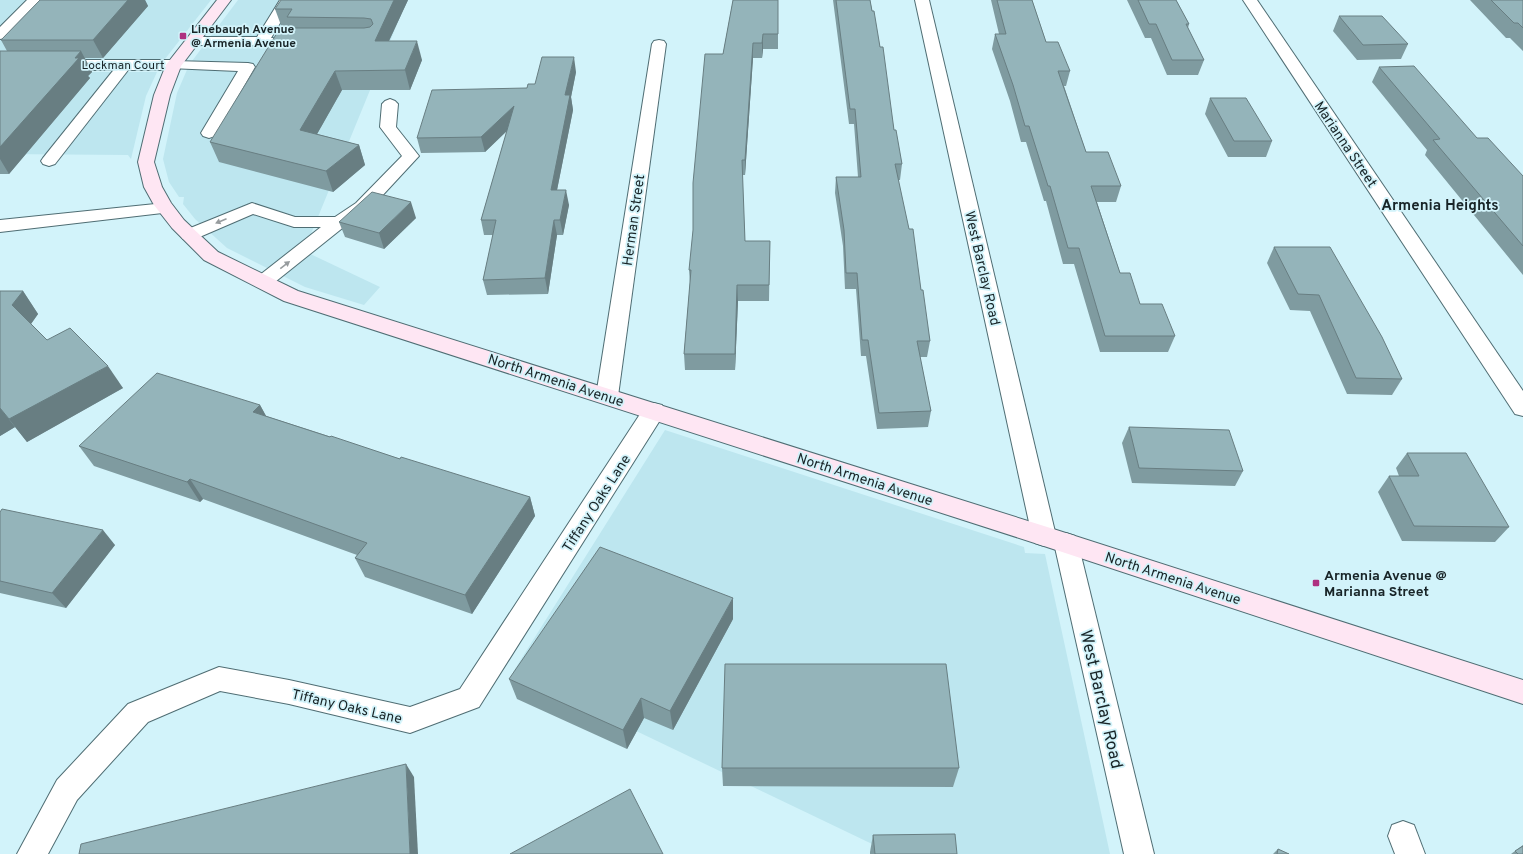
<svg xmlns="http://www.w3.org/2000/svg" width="1523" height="854" font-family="Overpass,sans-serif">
<rect width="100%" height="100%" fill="#d2f3fa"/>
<!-- built -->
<g fill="#bde6ef">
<polygon points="0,0 211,0 165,59 0,59"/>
<polygon points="238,0 407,0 304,251 380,287 364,305 305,287 227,248 195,219 183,204 184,197 179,197 169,182 163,159 177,93 189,65"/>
<polygon points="0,72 157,72 146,96 131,159 128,155 0,154"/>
<polygon points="665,430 1024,547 1025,553 1045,554 1110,854 893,854 513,672"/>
</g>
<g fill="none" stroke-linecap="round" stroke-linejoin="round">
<!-- lane casing -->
<g stroke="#4f6d73" stroke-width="2">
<g id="lane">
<polygon points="27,0 42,0 5,38 0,39 0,27"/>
<polygon points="280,0 294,0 271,38 305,39 307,42 305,45 300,46 193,45 188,44 186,41 188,38 193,37 257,37"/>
<polygon points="125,61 130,62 132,65 55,164 49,166 43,164 41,161 43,158 120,62"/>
<polygon points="174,61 248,63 253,64 255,67 215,136 209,138 203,136 201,133 238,71 169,68 167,65 169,62"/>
<polygon points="390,99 395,101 398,104 396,127 419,156 368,211 345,226 270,286 263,288 256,286 254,282 256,278 321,227 294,227 253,214 195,239 189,240 183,239 180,235 183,231 252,203 295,217 335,217 356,203 402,156 380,127 382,104 385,101"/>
</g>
</g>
<!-- street casing -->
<g stroke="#4f6d73" stroke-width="2">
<g id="street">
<polygon points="915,0 929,0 1056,536 1053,543 1044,546 1035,543 1032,536"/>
<polygon points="1243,0 1257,0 1523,391 1523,416 1515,414"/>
<polygon points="659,40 664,41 666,44 618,396 615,401 607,404 599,401 596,396 652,44 654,41"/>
<polygon points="0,60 174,60 179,62 182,65 179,68 174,70 0,70"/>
<polygon points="165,203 171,204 174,208 171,212 0,232 0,220"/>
<polygon points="654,403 662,405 665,411 662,417 479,707 410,733 289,704 220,691 148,722 77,800 48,854 17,854 57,780 128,704 219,667 289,680 410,707 460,689 646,405"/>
<polygon points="1066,533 1075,536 1078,543 1154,854 1124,854 1054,543 1057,536"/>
<polygon points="1403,821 1414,825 1425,854 1395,854 1388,836 1392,825"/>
</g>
</g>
<!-- secondary casing -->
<g stroke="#4f6d73" stroke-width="2">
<polygon id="secondary" points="217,0 231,0 181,66 170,95 154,162 162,187 171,203 184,220 218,252 298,291 1044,526 1523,680 1523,704 1044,546 284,301 204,260 172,228 154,205 144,187 138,162 154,95 166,65"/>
</g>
<!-- lane -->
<use href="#lane" fill="#fff" fill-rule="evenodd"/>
<!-- street -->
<use href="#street" fill="#fff" fill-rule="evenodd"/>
<!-- secondary -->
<use href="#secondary" fill="#fee6f3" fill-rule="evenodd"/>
</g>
<!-- wall -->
<g fill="#7f9ba0">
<polygon points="40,0 145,0 148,6 103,58 85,58 92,72 88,76 90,78 9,174 0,174 0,51 7,51 1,40"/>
<polygon points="408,0 389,41 422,60 410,90 342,90 317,134 359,145 365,165 333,192 219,162 210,142 291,28 282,28 275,9"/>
<polygon points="733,0 778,34 778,49 763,49 762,58 753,58 745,175 742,175 745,241 770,241 769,301 738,301 735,370 685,370 684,354 690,283 689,270 723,54"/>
<polygon points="833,0 870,0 880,47 894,130 902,164 900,180 898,180 921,290 930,341 927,357 920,357 931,411 928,427 877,429 866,356 861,356 856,289 845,289 843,246 835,193 836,177 858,177 854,124 849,124"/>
<polygon points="991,0 1032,0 1046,42 1070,71 1066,86 1064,86 1086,152 1121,186 1116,202 1097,202 1120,273 1140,304 1175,336 1168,352 1100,352 1074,264 1063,264 1046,201 1044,201 1026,142 1021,142 1010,101 992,49 995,34 999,34"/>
<polygon points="1127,0 1176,0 1189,24 1188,28 1204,60 1198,75 1167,75 1151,38 1145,38"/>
<polygon points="1470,0 1523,0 1523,51 1510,38 1506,38"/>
<polygon points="1339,16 1408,44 1401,59 1357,60 1333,31"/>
<polygon points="1379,67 1477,138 1523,176 1523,275 1425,155 1427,150 1372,82"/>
<polygon points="576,72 571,97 573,110 557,190 569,205 563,235 557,235 548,294 487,295 483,280 493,235 484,235 481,220 507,131 485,152 421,153 417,138 527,88 535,84"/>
<polygon points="1210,98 1272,141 1266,157 1228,157 1205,114"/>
<polygon points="416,218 384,249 345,237 339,222"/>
<polygon points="1274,247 1402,379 1392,395 1347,394 1310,311 1290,310 1267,263"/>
<polygon points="0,291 23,291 38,314 31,324 47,340 123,388 27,442 15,427 0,436"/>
<polygon points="260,405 266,416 400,459 530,497 535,516 472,614 365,577 355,558 357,555 203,499 200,502 94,466 79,446"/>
<polygon points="1129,427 1243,471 1235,486 1132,483 1122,443"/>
<polygon points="1407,453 1509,527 1495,542 1402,541 1378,492 1389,476 1399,476 1396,468"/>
<polygon points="0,512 115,545 66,608 0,593"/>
<polygon points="733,619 673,730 644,718 627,749 517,699 509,679"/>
<polygon points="722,768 959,768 953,787 723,786"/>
<polygon points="873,835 957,854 870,854 870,852"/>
<polygon points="1523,845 1523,854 1511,854"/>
<polygon points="1278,849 1289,854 1273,854"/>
</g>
<!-- shaded-wall -->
<g fill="#687e82">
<polygon points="128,0 145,0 148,6 103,58 93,40"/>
<polygon points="394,0 408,0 380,60 375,41"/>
<polygon points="763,34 763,49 762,58 762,43"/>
<polygon points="417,41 422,60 410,90 405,70"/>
<polygon points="753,43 753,58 745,175 745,160"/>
<polygon points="81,51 92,72 88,76 90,78 9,174 0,159 0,147"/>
<polygon points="574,57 576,72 571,97 573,110 554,205 551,190 565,95"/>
<polygon points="335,71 342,90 308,150 300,130"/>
<polygon points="514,106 517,121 485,152 481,137"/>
<polygon points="359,145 365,165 333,192 326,171"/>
<polygon points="566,190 569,205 563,235 560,220"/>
<polygon points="411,202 416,218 384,249 379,233"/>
<polygon points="554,220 557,235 548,294 545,278"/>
<polygon points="737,285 738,301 735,370 735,354"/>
<polygon points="23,291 38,314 28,328 12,305"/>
<polygon points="108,366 123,388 27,442 9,419"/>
<polygon points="260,405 271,425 253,412"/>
<polygon points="0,408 15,427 0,436"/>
<polygon points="190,479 203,499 200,502 187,482"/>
<polygon points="530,497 535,516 472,614 465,595"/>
<polygon points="103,530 115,545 66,608 52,593"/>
<polygon points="733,598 733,619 673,730 670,711"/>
<polygon points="641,698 644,718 627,749 623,730"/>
<polygon points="406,764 414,777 418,854 410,854"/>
</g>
<!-- building -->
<g fill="#94b4ba" stroke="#687e82">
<polygon points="40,0 128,0 93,40 1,40"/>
<polygon points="281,0 394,0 375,41 417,41 405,70 335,71 300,130 359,145 326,171 210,142 280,28 364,28 370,27 373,24 371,19 364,18 287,17 292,9 275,9"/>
<polygon points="733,0 778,0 778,34 763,34 762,43 753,43 745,160 742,160 745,241 770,241 769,285 737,285 735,354 684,354 691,270 689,270 693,230 693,183 705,54 723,54"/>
<polygon points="836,0 870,0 872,11 874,11 880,47 883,47 894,130 896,130 902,164 895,164 909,229 913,229 921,290 923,290 930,341 917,341 931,411 879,413 868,340 862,340 857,273 846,273 844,230 836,177 861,177 855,109 850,109"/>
<polygon points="997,0 1032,0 1046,42 1058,42 1070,71 1058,71 1086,152 1108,152 1121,186 1091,186 1120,273 1130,273 1140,304 1162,304 1175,336 1105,336 1079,248 1068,248 1050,186 1048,186 1029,126 1025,126 1013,85 995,34 1006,34"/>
<polygon points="1138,0 1176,0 1189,24 1186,24 1204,60 1172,60 1156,24 1149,24"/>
<polygon points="1491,0 1523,0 1523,28 1518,23 1514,23"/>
<polygon points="1339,16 1382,16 1408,44 1363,45"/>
<polygon points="0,51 81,51 75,58 79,58 0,147"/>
<polygon points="542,57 574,57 565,95 570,95 551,190 566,190 560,220 554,220 545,278 483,280 496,220 481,220 514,106 481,137 417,138 432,90 527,88 528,84 535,84"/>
<polygon points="1414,66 1477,138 1488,138 1523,176 1523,246 1433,140 1440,139 1379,67"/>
<polygon points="1210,98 1246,98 1272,141 1234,141"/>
<polygon points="372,192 411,202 379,233 339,222"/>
<polygon points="1274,247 1330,247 1382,337 1402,379 1356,378 1319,295 1298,294"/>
<polygon points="0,291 23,291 12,305 47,340 70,328 108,366 9,419 0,408"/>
<polygon points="157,373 260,405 253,412 330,437 331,436 400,459 401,457 530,497 465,595 355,558 367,543 190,479 187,482 79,446"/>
<polygon points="1129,427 1229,430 1243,471 1139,468"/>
<polygon points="1407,453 1466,453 1509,527 1414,526 1389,476 1419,476"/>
<polygon points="2,509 103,530 52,593 0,581 0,512"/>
<polygon points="600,547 733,598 670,711 641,698 623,730 509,679"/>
<polygon points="725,664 946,664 959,768 722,768"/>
<polygon points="406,764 410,854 79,854 81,844"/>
<polygon points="630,789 663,854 510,854"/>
<polygon points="955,834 957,854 875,854 873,835"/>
<polygon points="1523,846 1523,854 1518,854 1515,851"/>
<polygon points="1278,849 1289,854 1277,854"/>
</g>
<!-- one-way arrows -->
<defs><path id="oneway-solid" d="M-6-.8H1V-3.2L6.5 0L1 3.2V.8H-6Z"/></defs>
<g fill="#979c9e">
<use href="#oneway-solid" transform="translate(221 221) rotate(157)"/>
<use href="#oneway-solid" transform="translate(285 265) rotate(-38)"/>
</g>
<!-- markers -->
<g fill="#ae3080" stroke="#d2f3fa" stroke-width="1.5">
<rect x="179" y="32" width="8" height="8" rx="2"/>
<rect x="1312" y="579" width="8" height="8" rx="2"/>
</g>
<g text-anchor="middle" stroke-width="3.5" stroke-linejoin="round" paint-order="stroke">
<!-- far-poi labels -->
<g font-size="12" font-weight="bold" fill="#182427" stroke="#d2f3fa" text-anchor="start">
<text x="191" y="33">Linebaugh Avenue<tspan x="191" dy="14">@ Armenia Avenue</tspan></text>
</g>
<!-- far-street labels -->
<g font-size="12" fill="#182427" stroke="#d2f3fa">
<text x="123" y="69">Lockman Court</text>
</g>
<!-- street labels -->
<g font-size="14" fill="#182427" stroke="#d2f3fa">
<text transform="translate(1346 144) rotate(56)" y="5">Marianna Street</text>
<text transform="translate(633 220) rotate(-82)" y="5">Herman Street</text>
<text transform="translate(983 268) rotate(77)" y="5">West Barclay Road</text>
<text transform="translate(556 380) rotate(18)" y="5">North Armenia Avenue</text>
<text transform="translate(865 479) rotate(18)" y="5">North Armenia Avenue</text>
<text transform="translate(596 503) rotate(-57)" y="5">Tiffany Oaks Lane</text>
<text transform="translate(1173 578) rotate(18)" y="5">North Armenia Avenue</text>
<text transform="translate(347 706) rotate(13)" y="5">Tiffany Oaks Lane</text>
</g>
<!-- poi labels -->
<g font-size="14" font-weight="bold" fill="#182427" stroke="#d2f3fa" text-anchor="start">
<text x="1324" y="580">Armenia Avenue @<tspan x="1324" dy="16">Marianna Street</tspan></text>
</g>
<!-- neighbourhood labels -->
<g font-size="15" font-weight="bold" fill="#182427" stroke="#d2f3fa">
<text x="1440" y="210">Armenia Heights</text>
</g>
<!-- near-street labels -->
<g font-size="17" fill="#182427" stroke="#d2f3fa">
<text transform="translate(1102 699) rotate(77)" y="6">West Barclay Road</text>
</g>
</g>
</svg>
